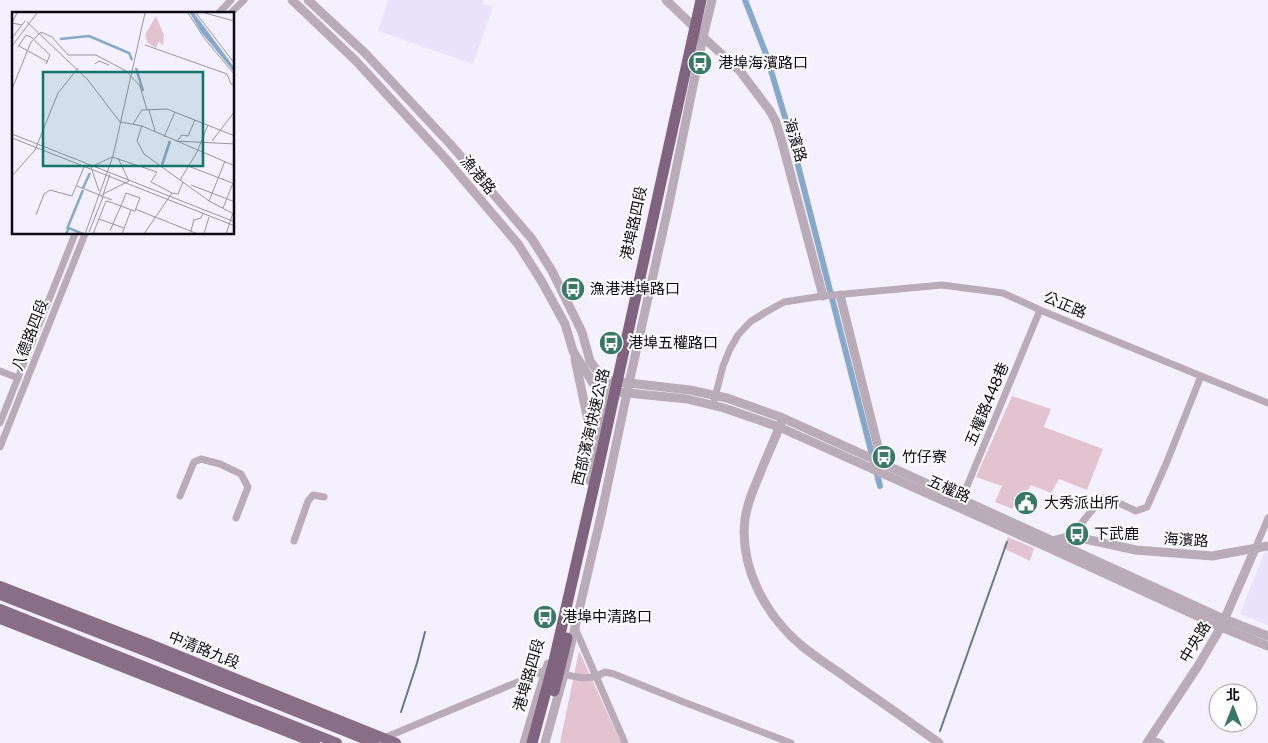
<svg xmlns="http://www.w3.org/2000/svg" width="1268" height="743" font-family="'Public Sans','Noto Sans TC',sans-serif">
<rect width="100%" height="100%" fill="#f5f0ff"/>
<!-- built -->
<g fill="#eae2fb">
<polygon points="388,0 483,0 482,4 493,7 473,64 378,31"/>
<polygon points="1264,553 1268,553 1268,625 1240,614"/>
</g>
<!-- green -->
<g fill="#e4c3d0">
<polygon points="1012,396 1051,409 1044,427 1103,449 1087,490 1059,479 1051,493 1031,485 1026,494 1021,492 1012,509 995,502 1002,486 976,477"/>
<polygon points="1008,537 1034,548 1030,561 1003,548"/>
<polygon points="579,651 621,743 560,743"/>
</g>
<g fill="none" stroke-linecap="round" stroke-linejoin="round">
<!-- stream -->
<g stroke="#637893" stroke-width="2">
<polyline points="401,712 417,663 425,632"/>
<polyline points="940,731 1007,542"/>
</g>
<!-- canal -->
<polyline stroke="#88a8c9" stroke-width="6" points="745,0 766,54 790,134 880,486"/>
<!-- minor -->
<g stroke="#baabb9" stroke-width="7">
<polyline points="218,14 231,0"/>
<polyline points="230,14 244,0"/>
<polyline points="0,371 18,378"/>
<polyline points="713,405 723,366 730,349 738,335 750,322 766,312 784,302 823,296 942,285 1003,293 1040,310 1201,376 1268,403"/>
<polyline points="0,423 75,234"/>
<polyline points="0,447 85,234"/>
<polyline points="180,496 194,462 201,459 220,464 241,474 248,487 236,518"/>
<polyline points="960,503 1040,310"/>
<polyline points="1071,536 1102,498 1108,498 1136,511 1147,507 1166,464 1201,376"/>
<polyline points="294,541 308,501 313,495 324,497"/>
<polyline points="1255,549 1268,518"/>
<polyline points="575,628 625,743"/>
<polyline points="561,674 583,678 595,677 605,672 614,674 681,701 791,743"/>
<polyline points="1150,739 1161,743"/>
<polyline points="380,743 384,738 546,670 548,670"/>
</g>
<!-- tertiary -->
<g stroke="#baabb9" stroke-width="9">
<polyline points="292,0 356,61 446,159 518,244 542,282 565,324 573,351 593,383 608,391 687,399 724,408 779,427 1049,548 1221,627 1268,646"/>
<polyline points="308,0 365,53 451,145 532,239 552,271 582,332 590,361 598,372 611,381 690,390 727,398 783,418 1224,619 1268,636"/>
<polyline points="666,0 691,24 703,37 740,71 770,111 776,122 782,142 823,296"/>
<polyline points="840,295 882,463"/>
<polyline points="575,359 594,449"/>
<path d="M781,423C774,441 766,458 759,476C753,490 747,504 745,519C739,567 766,616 802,646C819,660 838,671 855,684C883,703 911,723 939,743"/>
<polyline points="590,481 610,386"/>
<polyline points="1052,541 1071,536 1136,550 1212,556 1268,546"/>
<polyline points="524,743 548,664"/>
<polyline points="545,743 564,674 601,516 629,383 669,204 703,37 712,0"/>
<polyline points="1147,743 1198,666 1221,627 1255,549"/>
</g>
<!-- primary -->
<g stroke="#896e88" stroke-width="10">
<polyline points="0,586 150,644 396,743"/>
<polyline points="0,595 145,651 374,743"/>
<polyline points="0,609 337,743"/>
<polyline points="0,619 315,743"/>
</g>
<!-- trunk -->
<g stroke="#80647f" stroke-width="11">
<polyline points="554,691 567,638"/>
<polyline points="532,743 553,665 599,464 701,0"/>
</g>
</g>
<!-- icons -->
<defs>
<g id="bus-disc" transform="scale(1.25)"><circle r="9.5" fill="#387866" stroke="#fff"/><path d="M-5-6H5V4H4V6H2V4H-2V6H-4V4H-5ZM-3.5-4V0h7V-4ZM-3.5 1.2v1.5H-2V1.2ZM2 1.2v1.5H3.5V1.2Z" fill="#fff"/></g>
<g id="civic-disc" transform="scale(1.25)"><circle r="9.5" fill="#387866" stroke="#fff"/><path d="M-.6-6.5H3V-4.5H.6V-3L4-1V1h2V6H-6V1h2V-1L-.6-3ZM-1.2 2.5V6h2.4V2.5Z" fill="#fff"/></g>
</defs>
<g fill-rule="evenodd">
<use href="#bus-disc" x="700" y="63"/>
<use href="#bus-disc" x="573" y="289"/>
<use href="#bus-disc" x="611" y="343"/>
<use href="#bus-disc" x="884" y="457"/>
<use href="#civic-disc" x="1026" y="503"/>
<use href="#bus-disc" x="1077" y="534"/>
<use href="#bus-disc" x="545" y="617"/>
</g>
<g text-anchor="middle" stroke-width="4" stroke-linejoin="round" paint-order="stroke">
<!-- poi labels -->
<g font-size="15" fill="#0d0914" stroke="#fff" text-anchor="start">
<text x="718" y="68">港埠海濱路口</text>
<text x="590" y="294">漁港港埠路口</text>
<text x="628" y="348">港埠五權路口</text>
<text x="902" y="462">竹仔寮</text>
<text x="1044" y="508">大秀派出所</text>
<text x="1094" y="539">下武鹿</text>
<text x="562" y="622">港埠中清路口</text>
</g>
<!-- street labels -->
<g font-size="15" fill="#0d0914" stroke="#fff">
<text transform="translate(795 140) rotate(73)" y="5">海濱路</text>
<text transform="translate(478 175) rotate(50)" y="5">漁港路</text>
<text transform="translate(634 223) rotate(-78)" y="5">港埠路四段</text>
<text transform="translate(1065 305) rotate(23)" y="5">公正路</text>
<text transform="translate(30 335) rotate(-69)" y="5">八德路四段</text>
<text transform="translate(987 404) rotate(-67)" y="5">五權路448巷</text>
<text transform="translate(591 427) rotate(-77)" y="5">西部濱海快速公路</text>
<text transform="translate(949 489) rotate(24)" y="5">五權路</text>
<text transform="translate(1186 540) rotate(3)" y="5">海濱路</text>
<text transform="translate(1195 642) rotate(-59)" y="5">中央路</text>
<text transform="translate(204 650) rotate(22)" y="5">中清路九段</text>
<text transform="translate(529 675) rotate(-74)" y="5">港埠路四段</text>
</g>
</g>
<!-- overview -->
<g transform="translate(12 12)">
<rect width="222" height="222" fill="#f5f0ff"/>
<path d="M144,4L152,23L151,34L147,29L144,36L136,31L133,23Z" fill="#e4c3d0"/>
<path d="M178,1H182L222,55V60L189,20Z" fill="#88a8c9"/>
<path fill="none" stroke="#88a8c9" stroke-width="2.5" d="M48,27L77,24L117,41L120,48M124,56L131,79M150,153L158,129M71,176L78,161M55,217L71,178M54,222L57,216L71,222"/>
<path fill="none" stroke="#9894a1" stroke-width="1" d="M5,1L0,11L10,13M176,1L192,26L223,63M184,1L223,52M193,1L222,9M15,10L76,68L108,110M0,26L13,9M133,33L215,62L219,72L223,73M0,34L25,1M7,34L36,50M6,35L14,23L19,25L38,43L34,52M83,52L87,49L97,53M0,77L19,30L29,20L40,25L56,43H84L114,59L128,74L135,98M137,98L143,119M109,110L130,114L223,154M121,112L130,98L155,97L223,124M130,113L125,129L132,142L197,189L220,201M0,122L223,210M152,125L163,100M0,126L223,214M166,128L170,123L176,124L183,108M164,129L223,132M200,129L223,99M176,154L223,172M145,160L139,170L160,181M0,164L23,138L46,81L66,56M168,168L185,140L196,113M179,173L223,190M65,174L100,188M87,179L79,155L100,145L145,160M91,182L117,169L106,146M90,186L98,162M197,189L213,149M211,196L221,171M123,197L186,222M24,203L32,182L38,178L60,184L72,155M87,207L112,216M77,220L91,185M73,222L101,144L133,1M81,222L94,189H95L109,194L122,199H123L128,186L114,181L109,194L103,207L98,219M110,222L119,198M132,222L160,181L166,182L171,170M178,222L182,208L189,206L191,201M192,222L197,205M214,222L223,195"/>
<path fill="#0f766e" fill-opacity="0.15" stroke="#0f766e" stroke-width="2.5" d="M31,60H191V154H31Z"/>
<rect width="222" height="222" fill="none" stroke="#0d0914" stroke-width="2.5"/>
</g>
<!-- north arrow -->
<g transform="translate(1233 708)"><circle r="24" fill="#ffffff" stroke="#9e9da1"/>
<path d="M0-4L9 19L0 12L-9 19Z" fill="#387866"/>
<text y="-8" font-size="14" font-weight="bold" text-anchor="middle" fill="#0d0914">北</text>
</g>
</svg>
